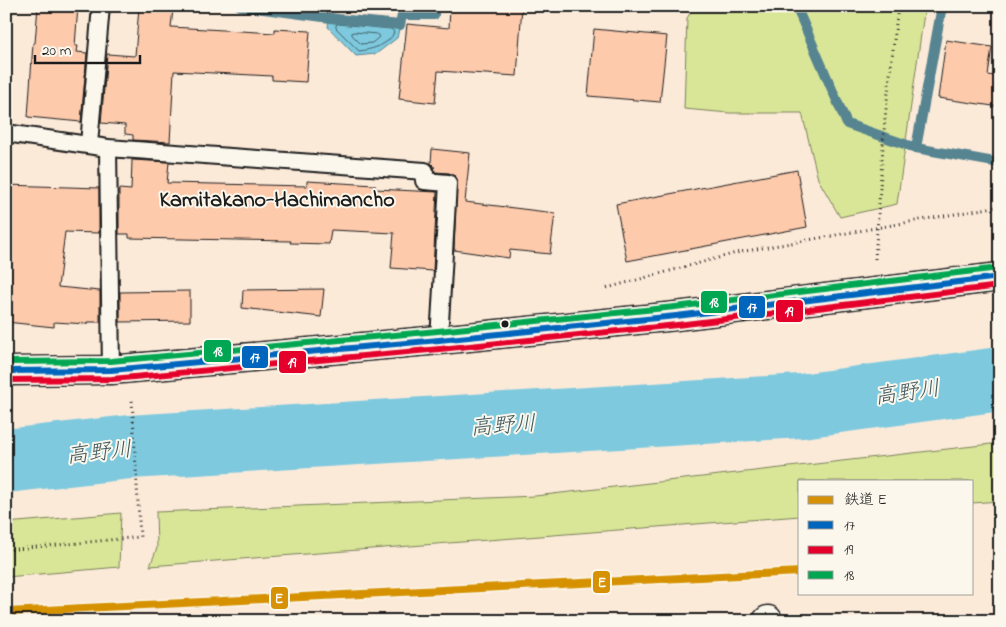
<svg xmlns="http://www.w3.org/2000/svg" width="1006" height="627" font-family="'Indie Flower','Klee One',sans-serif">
<rect width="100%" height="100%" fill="#fcead9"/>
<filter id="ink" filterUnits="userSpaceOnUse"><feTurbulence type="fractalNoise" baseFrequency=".02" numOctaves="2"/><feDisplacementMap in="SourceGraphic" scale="10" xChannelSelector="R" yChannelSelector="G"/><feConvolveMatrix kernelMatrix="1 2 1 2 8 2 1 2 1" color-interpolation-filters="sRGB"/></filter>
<g filter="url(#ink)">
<!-- green -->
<g fill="#d9e698" stroke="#7a815a">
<polygon points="695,6 925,6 897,204 840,217 818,179 802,113 729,113 684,109 687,18"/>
<polygon points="1000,443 1000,501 972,503 972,481 800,481 800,516 150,566 157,548 156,512 535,496"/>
<polygon points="121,513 119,567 6,577 6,523"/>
</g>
<!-- water -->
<polygon fill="#7ec9de" stroke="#578490" points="329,18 400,25 397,38 376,54 356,56 328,27"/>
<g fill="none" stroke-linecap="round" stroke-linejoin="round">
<!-- shore -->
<g stroke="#43616a" stroke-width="1">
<path d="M338,24L391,29L394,32C390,45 370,50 359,51L336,28V25Z"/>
<polygon points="354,32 377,34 379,37 372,43 361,44 352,35 352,33"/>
</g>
<!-- stream -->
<g stroke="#578490" stroke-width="10">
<polyline points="240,6 338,19 400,25 402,15 434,15 434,6"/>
<polyline points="796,6 847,124 916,148 1000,163"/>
<polyline points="916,148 942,6"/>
</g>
<!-- river -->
<polyline stroke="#7ec9de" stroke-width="64" points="6,461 130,447 801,406 1000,379"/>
</g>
<!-- building -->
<g fill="#fdcaac" stroke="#1c1c1c">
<polygon points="38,6 78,6 75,46 78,46 77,52 87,53 81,122 28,117 33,43 35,43"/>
<polygon points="450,6 522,6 517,76 438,71 435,103 399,99 407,24 449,28"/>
<polygon points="139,7 173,10 171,27 275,33 275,29 310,31 306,82 272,80 272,76 174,71 170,142 133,140 133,135 125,134 125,125 101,123 107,54 135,56"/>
<polygon points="594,29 667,36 660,102 588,96"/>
<polygon points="946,40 992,47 988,75 1000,77 1000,107 938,98"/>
<polygon points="432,149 470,153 465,202 555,213 550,254 510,250 509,258 454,250 457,179 454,175 449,173 435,172 434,166 431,163"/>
<polygon points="132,160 169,162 167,183 307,186 307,181 375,185 375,189 437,192 433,271 391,268 394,233 331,230 329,244 290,243 291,241 129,238 129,234 119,234 119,189 131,190"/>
<polygon points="797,170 807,227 627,261 616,204"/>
<polygon points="6,185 99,188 99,233 65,232 58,287 100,291 100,322 87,322 87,324 54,322 54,327 6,322"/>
<polygon points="324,289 321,317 242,308 243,290"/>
<polygon points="190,291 190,321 120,322 120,292"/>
</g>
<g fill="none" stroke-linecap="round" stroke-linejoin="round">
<!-- service casing -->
<g stroke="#1c1c1c" stroke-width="20">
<g id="service">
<polyline points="6,133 108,148 425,171 424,181 448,183 439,340"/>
<polyline points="89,144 101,6"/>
<polyline points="108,148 111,370"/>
</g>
</g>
<!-- minor casing -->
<g stroke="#1c1c1c" stroke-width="31">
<polyline id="minor" points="767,621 768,620"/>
</g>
<!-- trunk casing -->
<g stroke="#1c1c1c" stroke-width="31">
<polyline id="trunk" points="6,371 111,370 439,340 676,316 1000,277"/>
</g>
<!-- path -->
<g stroke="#1c1c1c" stroke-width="3" stroke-dasharray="1 4" stroke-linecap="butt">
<polyline points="875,259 885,118 898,6"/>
<polyline points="607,288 740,252 1000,206"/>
<polyline points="6,550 140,537 132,399"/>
</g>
<!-- service -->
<use href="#service" stroke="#fbf7ec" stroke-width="16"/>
<!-- minor -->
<use href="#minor" stroke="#fbf7ec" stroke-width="28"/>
<!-- trunk -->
<use href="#trunk" stroke="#fbf7ec" stroke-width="28"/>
<!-- bus-1 casing -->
<g stroke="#fbf7ec" stroke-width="10">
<polyline id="bus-1" points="6,371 111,370 439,340 676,316 1000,277"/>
</g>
<!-- bus-2 casing -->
<g stroke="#fbf7ec" stroke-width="10">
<polyline id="bus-2" points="6,380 112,379 440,349 677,325 1000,286"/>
</g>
<!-- bus-3 casing -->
<g stroke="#fbf7ec" stroke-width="10">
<polyline id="bus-3" points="6,362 111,361 438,331 675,307 999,268"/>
</g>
<!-- bus-1 -->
<use href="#bus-1" stroke="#0065bd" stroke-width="6"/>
<!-- bus-2 -->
<use href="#bus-2" stroke="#e4002b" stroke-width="6"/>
<!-- bus-3 -->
<use href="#bus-3" stroke="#00a651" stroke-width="6"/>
<!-- rail-1 casing -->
<g stroke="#fbf7ec" stroke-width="11">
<polyline id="rail-1" points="6,612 800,572"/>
</g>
<!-- rail-1 -->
<use href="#rail-1" stroke="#d69104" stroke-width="8"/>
</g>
</g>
<!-- markers -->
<circle fill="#1c1c1c" stroke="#fbf7ec" stroke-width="2" cx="505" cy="324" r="4.5"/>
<g text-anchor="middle" stroke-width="4" stroke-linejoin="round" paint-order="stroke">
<!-- neighbourhood labels -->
<g font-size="22" font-weight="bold" fill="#1c1c1c" stroke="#fbf7ec">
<text x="277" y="206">Kamitakano-Hachimancho</text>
</g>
<!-- water labels -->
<g font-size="22" font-style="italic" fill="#3e5960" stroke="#fbf7ec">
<text transform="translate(907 391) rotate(-8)" y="8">高野川</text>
<text transform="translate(503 424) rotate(-4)" y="8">高野川</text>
<text transform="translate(99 451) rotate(-6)" y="8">高野川</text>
</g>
</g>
<g stroke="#fbf7ec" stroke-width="2">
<rect x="700" y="290" width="28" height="24" rx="5" fill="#00a651"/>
<rect x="738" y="295" width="28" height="24" rx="5" fill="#0065bd"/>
<rect x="775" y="299" width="29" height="24" rx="5" fill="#e4002b"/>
<rect x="203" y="339" width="29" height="24" rx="5" fill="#00a651"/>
<rect x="241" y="345" width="28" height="24" rx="5" fill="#0065bd"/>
<rect x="278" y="350" width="29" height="24" rx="5" fill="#e4002b"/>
<rect x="592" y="570" width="19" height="24" rx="5" fill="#d69104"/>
<rect x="270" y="586" width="19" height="24" rx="5" fill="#d69104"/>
</g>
<g font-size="14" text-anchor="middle" font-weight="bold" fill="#fff">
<text x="714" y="307">18</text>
<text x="752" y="312">17</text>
<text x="789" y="316">19</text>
<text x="218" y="356">18</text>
<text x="255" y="362">17</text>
<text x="292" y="367">19</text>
<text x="602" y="587">E</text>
<text x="279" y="603">E</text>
</g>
<!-- margin -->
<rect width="1006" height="627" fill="none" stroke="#fbf7ec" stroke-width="25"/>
<rect x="12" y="12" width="981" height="602" fill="none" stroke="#1c1c1c" stroke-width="2" filter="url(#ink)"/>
<!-- legend -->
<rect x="798" y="480" width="175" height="115" fill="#fbf7ec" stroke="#a29f99"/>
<rect x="808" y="496" width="25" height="8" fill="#d69104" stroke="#a29f99"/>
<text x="844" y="504" font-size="15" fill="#1c1c1c">鉄道 E</text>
<rect x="808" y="521" width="25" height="8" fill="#0065bd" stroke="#a29f99"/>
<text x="844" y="530" font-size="15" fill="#1c1c1c">17</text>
<rect x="808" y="546" width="25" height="8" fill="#e4002b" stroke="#a29f99"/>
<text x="844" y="554" font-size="15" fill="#1c1c1c">19</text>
<rect x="808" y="571" width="25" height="8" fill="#00a651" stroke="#a29f99"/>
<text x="844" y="580" font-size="15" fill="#1c1c1c">18</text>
<!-- scale -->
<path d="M35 55v8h105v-8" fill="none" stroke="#1c1c1c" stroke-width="2.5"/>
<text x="42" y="55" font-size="15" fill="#1c1c1c" stroke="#fbf7ec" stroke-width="4" paint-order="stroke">20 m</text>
</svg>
